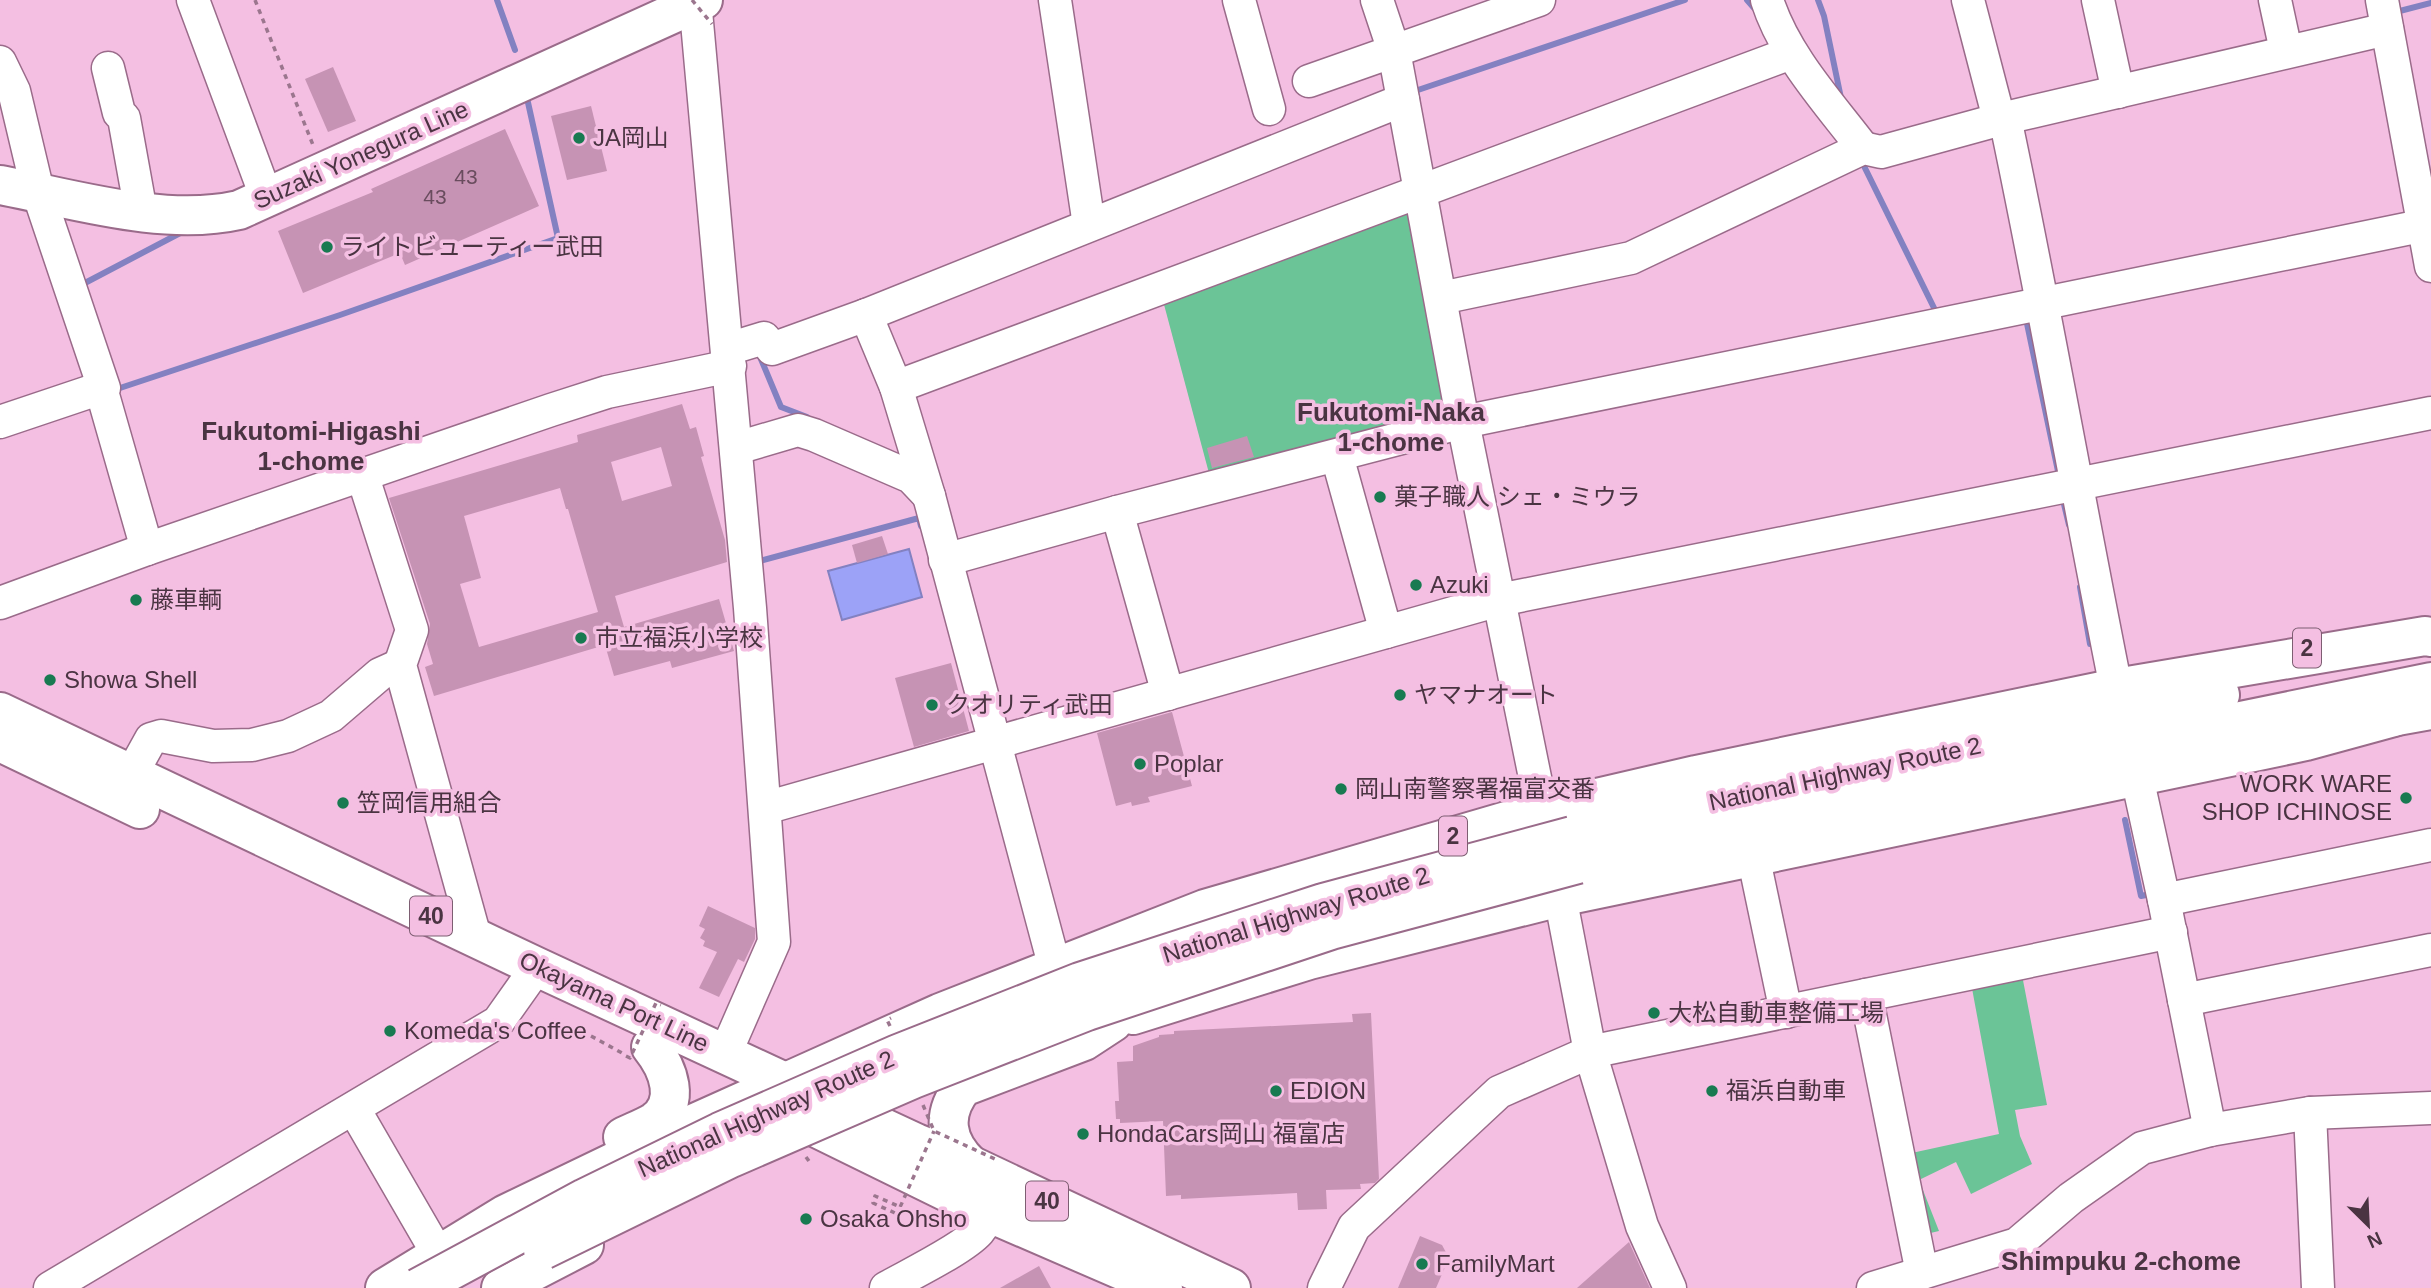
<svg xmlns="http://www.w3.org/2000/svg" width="2431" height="1288" font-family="Helvetica,'Noto Sans JP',sans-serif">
<rect width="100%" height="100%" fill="#f4bfe2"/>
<!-- green -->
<g fill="#6bc497">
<polygon points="1402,207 1415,214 1451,401 1443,413 1210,477 1162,297"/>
<polygon points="2022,975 2047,1105 2015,1110 2020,1136 2032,1164 1971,1194 1956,1162 1919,1180 1939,1231 1922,1235 1907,1154 1999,1134 1971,983"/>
</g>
<!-- water -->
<polygon fill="#9ca2f7" stroke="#8381c1" stroke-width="2" points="909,549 922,597 842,620 828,571"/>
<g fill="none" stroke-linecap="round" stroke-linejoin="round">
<!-- stream -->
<g stroke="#8381c1" stroke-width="6">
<polyline points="497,0 515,50"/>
<polyline points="1747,0 1754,8"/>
<polyline points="1818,0 1824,16 1841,98"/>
<polyline points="2392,13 2431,3"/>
<polyline points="1412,92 1685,0"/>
<polyline points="1861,160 1938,316"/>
<polyline points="83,284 184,231"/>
<polyline points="2024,319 2026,319 2059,476"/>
<polyline points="758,352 781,407 807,417"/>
<polyline points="120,388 340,315 558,238 527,98"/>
<polyline points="2063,500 2069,525"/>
<polyline points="756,562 919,518 921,526"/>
<polyline points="2080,587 2090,644"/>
<polyline points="2125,820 2141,896 2146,895"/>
</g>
</g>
<!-- building -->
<g fill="#c693b4" fill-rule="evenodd">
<polygon points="333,67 356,121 328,132 305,79"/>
<polygon points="591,106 607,171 567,180 551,116"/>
<polygon points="505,129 539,206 405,265 400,253 303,293 278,231 373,192 371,189"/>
<path d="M682,404L690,429L696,427L704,456L701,457L725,540L727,562L615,596L624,627L719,599L734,651L672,668L670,661L614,676L605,645L434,696L425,667L433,664L427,644L430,624L389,498L578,442L577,435ZM661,447L672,486L622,501L611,462ZM560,488L566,509H568L598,612L479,647L460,584L481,578L464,516Z"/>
<polygon points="1247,436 1254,457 1212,468 1207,448"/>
<polygon points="882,536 888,554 857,563 852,545"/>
<polygon points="951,663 969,731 914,747 895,678"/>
<polygon points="1172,712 1192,786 1148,797 1150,802 1132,806 1131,802 1116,806 1097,733"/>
<polygon points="708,906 755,928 755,939 744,962 738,959 719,997 699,988 717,952 703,946 705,941 700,938 705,929 699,926"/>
<polygon points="1371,1013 1379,1179 1375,1183 1360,1184 1361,1189 1326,1190 1327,1209 1298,1210 1297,1193 1181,1199 1181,1195 1166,1196 1163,1121 1120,1123 1120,1119 1116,1119 1115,1101 1119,1101 1117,1062 1133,1061 1133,1046 1159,1037 1159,1035 1174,1034 1174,1031 1353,1022 1352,1014"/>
<polygon points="1420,1236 1442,1245 1449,1258 1436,1288 1398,1288"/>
<polygon points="1629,1242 1650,1288 1577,1288"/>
<polygon points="1039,1266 1051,1288 1000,1288"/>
</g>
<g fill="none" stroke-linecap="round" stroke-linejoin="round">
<!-- minor casing -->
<g stroke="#9a6b8a" stroke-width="35">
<g id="minor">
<polyline points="193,0 267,199"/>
<polyline points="695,0 750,608 774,942 725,1054"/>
<polyline points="1055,0 1089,225"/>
<polyline points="1239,0 1269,109"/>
<polyline points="1377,0 1394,51 1463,422 1546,832"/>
<path d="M1767,0C1785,56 1828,102 1863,148"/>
<polyline points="1968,0 1999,119"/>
<polyline points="2098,0 2118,92"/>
<polyline points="2275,0 2286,51"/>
<polyline points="2382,0 2431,266"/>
<polyline points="0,62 14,91 38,192 104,388 101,388 147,549"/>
<polyline points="108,68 119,113 124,118 141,212"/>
<polyline points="1309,81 1539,0"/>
<path d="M2005,118C2045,307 2078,498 2116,688"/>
<polyline points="1441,298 1631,258 1863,148 1881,152 2005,118 2387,29"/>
<polyline points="866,315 896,387 929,496 1055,968"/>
<polyline points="728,349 764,338 772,349 866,315 1403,100"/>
<polyline points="896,387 1791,53"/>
<polyline points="0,422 101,388"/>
<polyline points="737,448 798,430 814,435 911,477 929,496"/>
<polyline points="1337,456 1386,632"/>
<polyline points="362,474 412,630 400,665 475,937"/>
<polyline points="1117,512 1168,694"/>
<polyline points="945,560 1117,512 1463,422 2431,224"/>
<polyline points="0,603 147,549 551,410 607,392 730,366"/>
<polyline points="131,775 151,739 161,736 213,746 252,745 288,736 331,716 380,674 400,665"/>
<polyline points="2137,777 2164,900 2210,1130"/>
<polyline points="765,808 1499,600 2431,413"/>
<polyline points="1753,855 1786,1012"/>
<polyline points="1556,875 1590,1052 1642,1226 1670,1288"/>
<polyline points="2164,900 2431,845"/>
<polyline points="1866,995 1922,1273"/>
<polyline points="2184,1000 2431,950"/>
<polyline points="354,1109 438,1254"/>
<polyline points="2310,1113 2318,1288"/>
<polyline points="50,1288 498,1022 537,967"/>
<path d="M886,1288C909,1275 963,1249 979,1231C989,1219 995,1206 1001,1193"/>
<polyline points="1324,1288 1354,1227 1499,1092 1590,1052 2171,932"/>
<polyline points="1873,1288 2017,1244 2071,1198 2142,1148 2210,1130 2310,1113 2431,1108"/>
</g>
</g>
<!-- major casing -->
<g stroke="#9a6b8a" stroke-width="42">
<g id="major">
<path d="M0,185C74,199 164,227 239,210L703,0"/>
<polyline points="0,712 537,967 916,1143 970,1165 1231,1288"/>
<polyline points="0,742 140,809"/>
<polyline points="784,1112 992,1214 1163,1288"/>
</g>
</g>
<!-- highway casing -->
<g stroke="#9a6b8a" stroke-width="42">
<g id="highway">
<polyline points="2369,721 2431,710"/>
<polyline points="1572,836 1852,771 2220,695"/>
<polyline points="1578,864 1860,799 2431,682"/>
<polyline points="1133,1015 1309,960 1560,897 2306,741 2394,717"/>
<path d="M623,1137C633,1132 644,1128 654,1122C682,1103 668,1068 651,1047"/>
<path d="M970,1165C945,1141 941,1114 963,1087L1084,1041L1113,1022"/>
<polyline points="385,1288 506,1214 695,1123 940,1013 1205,909 1541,811 1696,775 2116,688 2425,636 2431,637"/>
<polyline points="501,1288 584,1245"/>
</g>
</g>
<!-- path -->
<g stroke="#9b768e" stroke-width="3.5" stroke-dasharray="5 5" stroke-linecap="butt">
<polyline points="255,0 313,145"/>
<polyline points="591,1036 622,1053"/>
<polyline points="806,1157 811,1164"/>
<polyline points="895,1213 873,1203 875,1196 898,1206"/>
</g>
<!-- minor -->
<use href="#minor" stroke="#fff" stroke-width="32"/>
<!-- major -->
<use href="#major" stroke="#fff" stroke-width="38"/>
<!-- highway -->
<use href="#highway" stroke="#fff" stroke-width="38"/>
<!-- highway-bridge casing -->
<g stroke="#9a6b8a" stroke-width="42" stroke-linecap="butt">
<g id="highway-bridge">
<polyline points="543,1250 731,1158 913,1079 1087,1011 1331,930 1578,864"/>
<polyline points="418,1288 585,1198 720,1132 898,1054 1080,982 1323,903 1572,836"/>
</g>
</g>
<!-- path-bridge -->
<g stroke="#9b768e" stroke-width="3.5" stroke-dasharray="5 5" stroke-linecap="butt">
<polyline points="692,0 712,24"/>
<polyline points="890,1026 887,1020 891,1018"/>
<polyline points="626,1056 630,1058 656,1003 661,1005"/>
<polyline points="923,1105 934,1131 995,1159"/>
<polyline points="895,1213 897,1214 934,1131"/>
</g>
<!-- highway-bridge -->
<use href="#highway-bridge" stroke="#fff" stroke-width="38"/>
</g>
<!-- markers -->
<g fill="#187a51" stroke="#f4bfe2" stroke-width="2.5">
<circle cx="579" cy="138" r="7"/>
<circle cx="327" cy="247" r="7"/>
<circle cx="1380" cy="497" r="7"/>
<circle cx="1416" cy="585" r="7"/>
<circle cx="136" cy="600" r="7"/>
<circle cx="581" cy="638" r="7"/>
<circle cx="50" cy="680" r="7"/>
<circle cx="1400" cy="695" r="7"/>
<circle cx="932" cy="705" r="7"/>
<circle cx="1140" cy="764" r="7"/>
<circle cx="1341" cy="789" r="7"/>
<circle cx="2406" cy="798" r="7"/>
<circle cx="343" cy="803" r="7"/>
<circle cx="1654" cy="1013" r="7"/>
<circle cx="390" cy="1031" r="7"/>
<circle cx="1276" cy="1091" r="7"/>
<circle cx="1712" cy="1091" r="7"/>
<circle cx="1083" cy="1134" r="7"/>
<circle cx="806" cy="1219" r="7"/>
<circle cx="1422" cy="1264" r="7"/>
</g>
<g text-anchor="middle" stroke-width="7" stroke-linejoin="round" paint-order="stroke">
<!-- number labels -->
<g font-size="21" fill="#694c5e">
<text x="466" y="184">43</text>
<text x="435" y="204">43</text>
</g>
<!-- shield labels -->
<g fill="#f4bfe2" stroke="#7d5e72" stroke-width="2">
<rect x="2293" y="628.5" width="28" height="39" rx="5"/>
<rect x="1439" y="816.5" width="28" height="39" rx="5"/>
<rect x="410" y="896.5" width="42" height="39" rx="5"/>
<rect x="1026" y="1181.5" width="42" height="39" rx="5"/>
</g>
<g font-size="23" font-weight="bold" fill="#4a3442">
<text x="2307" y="656">2</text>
<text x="1453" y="844">2</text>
<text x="431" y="924">40</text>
<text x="1047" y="1209">40</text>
</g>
<!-- poi labels -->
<g font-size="24" fill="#4a3442" stroke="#f4bfe2" text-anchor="start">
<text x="593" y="146">JA岡山</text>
<text x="341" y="255">ライトビューティー武田</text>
<text x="1394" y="505">菓子職人 シェ・ミウラ</text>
<text x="1430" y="593">Azuki</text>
<text x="150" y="608">藤車輌</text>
<text x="595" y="646">市立福浜小学校</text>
<text x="64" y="688">Showa Shell</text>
<text x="1414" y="703">ヤマナオート</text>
<text x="946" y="713">クオリティ武田</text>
<text x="1154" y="772">Poplar</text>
<text x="2392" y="792" text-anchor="end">WORK WARE<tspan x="2392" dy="28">SHOP ICHINOSE</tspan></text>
<text x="1355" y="797">岡山南警察署福富交番</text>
<text x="357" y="811">笠岡信用組合</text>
<text x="1668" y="1021">大松自動車整備工場</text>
<text x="404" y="1039">Komeda's Coffee</text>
<text x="1290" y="1099">EDION</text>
<text x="1726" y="1099">福浜自動車</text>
<text x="1097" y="1142">HondaCars岡山 福富店</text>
<text x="820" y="1227">Osaka Ohsho</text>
<text x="1436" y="1272">FamilyMart</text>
</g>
<!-- street labels -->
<g font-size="24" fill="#4a3442" stroke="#f4bfe2">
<text transform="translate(361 155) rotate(-24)" y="8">Suzaki Yonegura Line</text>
<text transform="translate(1845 774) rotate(-12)" y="8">National Highway Route 2</text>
<text transform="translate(1296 915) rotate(-17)" y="8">National Highway Route 2</text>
<text transform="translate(614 1002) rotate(25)" y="8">Okayama Port Line</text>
<text transform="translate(766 1114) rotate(-24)" y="8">National Highway Route 2</text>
</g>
<!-- neighbourhood labels -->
<g font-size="26" font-weight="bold" fill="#4a3442" stroke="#f4bfe2">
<text x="1391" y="421">Fukutomi-Naka<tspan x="1391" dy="30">1-chome</tspan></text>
<text x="311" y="440">Fukutomi-Higashi<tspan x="311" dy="30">1-chome</tspan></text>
<text x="2121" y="1270">Shimpuku 2-chome</text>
</g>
</g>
<!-- north arrow -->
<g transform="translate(2368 1225) rotate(156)" stroke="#f4bfe2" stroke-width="5" paint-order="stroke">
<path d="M0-5L12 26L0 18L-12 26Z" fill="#4a3442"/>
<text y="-10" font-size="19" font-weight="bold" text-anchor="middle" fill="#4a3442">N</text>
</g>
</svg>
